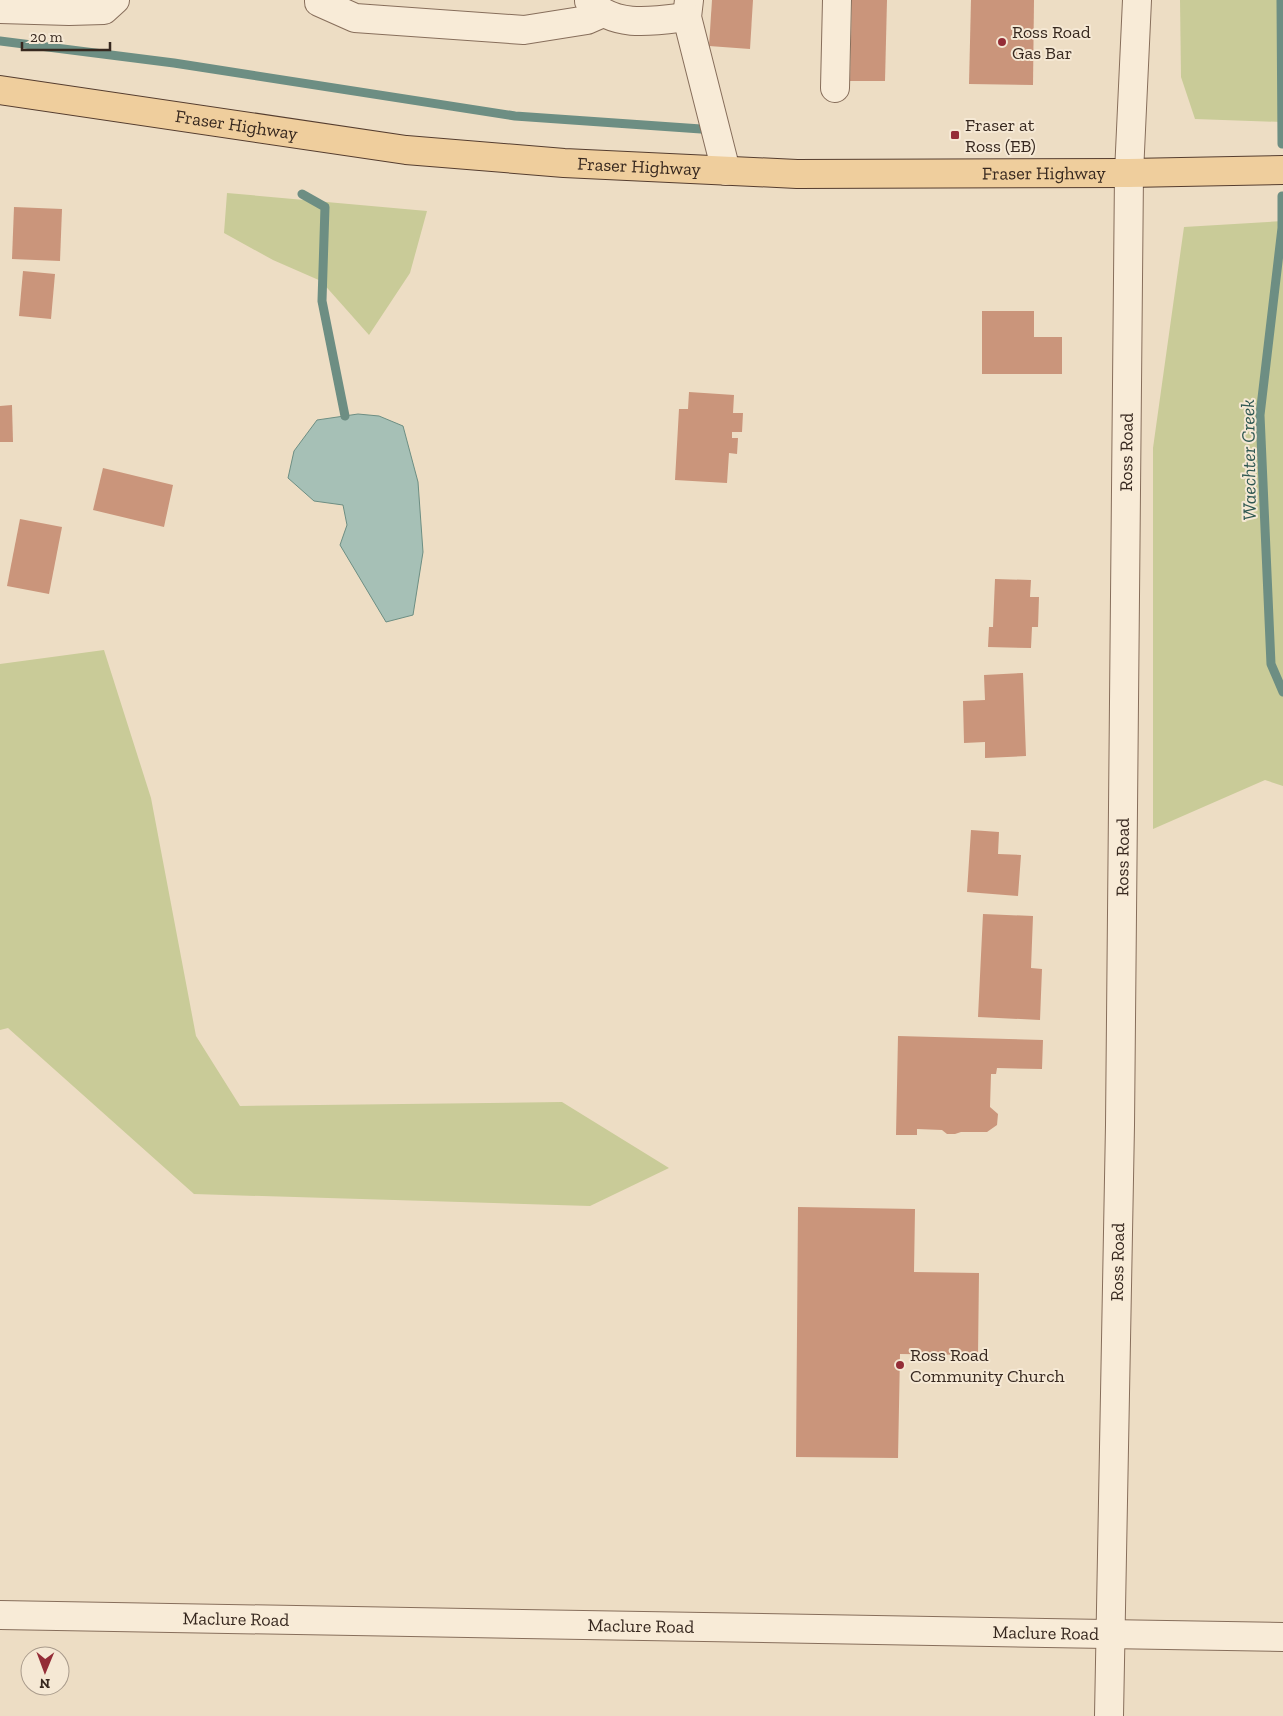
<svg xmlns="http://www.w3.org/2000/svg" width="1283" height="1716" font-family="'Zilla Slab',serif">
<rect width="100%" height="100%" fill="#edddc4"/>
<!-- green -->
<g fill="#c9cb98">
<polygon points="1180,0 1283,0 1283,122 1195,119 1181,77"/>
<polygon points="227,193 427,211 410,273 369,335 321,281 273,260 224,233"/>
<polygon points="1283,221 1283,786 1265,780 1153,829 1153,448 1184,227"/>
<polygon points="104,650 151,798 196,1036 240,1106 562,1102 669,1168 590,1206 194,1194 8,1028 0,1030 0,664"/>
</g>
<!-- water -->
<polygon fill="#a6c0b6" stroke="#6d8e83" points="358,414 379,416 403,426 418,482 423,552 413,615 386,622 340,545 347,525 343,505 314,501 288,478 294,451 317,420"/>
<g fill="none" stroke-linecap="round" stroke-linejoin="round">
<!-- stream -->
<g stroke="#6d8e83" stroke-width="9">
<polyline points="1281,0 1282,144"/>
<polyline points="0,41 174,63 515,116 701,129"/>
<polyline points="302,194 325,207 322,301 345,416"/>
<polyline points="1282,196 1282,228 1260,415 1271,664 1283,692"/>
</g>
</g>
<!-- building -->
<g fill="#ca957b">
<polygon points="712,0 753,0 750,49 709,46"/>
<polygon points="852,0 887,0 885,81 850,81"/>
<polygon points="971,0 1034,0 1033,85 969,84"/>
<polygon points="14,207 62,209 60,261 12,259"/>
<polygon points="23,271 55,274 51,319 19,316"/>
<polygon points="982,311 1034,311 1034,337 1062,337 1062,374 982,374"/>
<polygon points="689,392 734,395 733,413 743,413 742,432 732,432 732,438 738,438 737,454 729,453 727,483 675,480 679,409 688,409"/>
<polygon points="12,405 13,442 0,442 0,406"/>
<polygon points="103,468 173,485 164,527 93,510"/>
<polygon points="20,519 62,527 49,594 7,586"/>
<polygon points="995,579 1031,580 1030,597 1039,597 1038,627 1032,627 1031,648 988,647 989,627 993,627"/>
<polygon points="1023,673 1026,756 985,758 985,742 964,743 963,701 985,700 984,675"/>
<polygon points="971,830 999,832 998,854 1021,855 1018,896 967,892"/>
<polygon points="983,914 1033,916 1031,968 1042,969 1040,1020 978,1017"/>
<polygon points="898,1036 1043,1040 1042,1069 997,1068 996,1074 991,1074 990,1107 998,1114 997,1125 987,1132 961,1132 955,1134 947,1134 942,1130 917,1129 917,1135 896,1135"/>
<polygon points="798,1207 915,1209 914,1272 979,1273 978,1355 900,1354 898,1458 796,1457"/>
</g>
<g fill="none" stroke-linecap="round" stroke-linejoin="round">
<!-- minor casing -->
<g stroke="#876e5b" stroke-width="30">
<g id="minor">
<polyline points="319,0 319,2 355,18 524,30 587,20 603,13"/>
<polyline points="689,0 687,17 726,171"/>
<path d="M589,1C614,29 655,21 687,17"/>
<polyline points="0,9 69,11 104,10 115,0"/>
<polyline points="835,88 837,0"/>
<path id="s1" d="M0,1615L1283,1637"/>
<path id="s2" d="M1109,1716L1120,1125L1129,173L1137,0"/>
</g>
</g>
<!-- major casing -->
<g stroke="#553d2f" stroke-width="30">
<g id="major">
<path id="s3" d="M0,90L406,150L564,163L797,174L1129,173L1283,170"/>
</g>
</g>
<!-- minor -->
<use href="#minor" stroke="#f8ebd7" stroke-width="28"/>
<!-- major -->
<use href="#major" stroke="#efce9d" stroke-width="28"/>
</g>
<!-- markers -->
<g fill="#942d37" stroke="#f5e8d4" stroke-width="2">
<circle cx="1002" cy="42" r="5"/>
<rect x="950" y="130" width="10" height="10" rx="2.5"/>
<circle cx="900" cy="1365" r="5"/>
</g>
<g text-anchor="middle" stroke-width="4" stroke-linejoin="round" paint-order="stroke">
<!-- poi labels -->
<g font-size="18" fill="#37281f" stroke="#f5e8d4" text-anchor="start">
<text x="1012" y="38">Ross Road<tspan x="1012" dy="21">Gas Bar</tspan></text>
<text x="965" y="131">Fraser at<tspan x="965" dy="21">Ross (EB)</tspan></text>
<text x="910" y="1361">Ross Road<tspan x="910" dy="21">Community Church</tspan></text>
</g>
<!-- street labels -->
<g font-size="18" fill="#37281f" stroke="#f5e8d4">
<text dy="6" stroke="none"><textPath href="#s3" startOffset="239">Fraser Highway</textPath></text>
<text dy="6" stroke="none"><textPath href="#s3" startOffset="644">Fraser Highway</textPath></text>
<text dy="6" stroke="none"><textPath href="#s3" startOffset="1049">Fraser Highway</textPath></text>
<text dy="6" stroke="none"><textPath href="#s2" startOffset="1264">Ross Road</textPath></text>
<text dy="6" stroke="none"><textPath href="#s2" startOffset="859">Ross Road</textPath></text>
<text dy="6" stroke="none"><textPath href="#s2" startOffset="454">Ross Road</textPath></text>
<text dy="6" stroke="none"><textPath href="#s1" startOffset="236">Maclure Road</textPath></text>
<text dy="6" stroke="none"><textPath href="#s1" startOffset="641">Maclure Road</textPath></text>
<text dy="6" stroke="none"><textPath href="#s1" startOffset="1046">Maclure Road</textPath></text>
</g>
<!-- water labels -->
<g font-size="19" font-style="italic" fill="#2e5751" stroke="#f5e8d4">
<text transform="translate(1248 460) rotate(-91)" y="7">Waechter Creek</text>
</g>
</g>
<!-- north arrow -->
<g transform="translate(45 1671) rotate(181)"><circle r="24" fill="#f5e8d4" stroke="#a99b8c"/>
<path d="M0-4L9 19L0 12L-9 19Z" fill="#942d37"/>
<text y="-8" font-size="14" font-weight="bold" text-anchor="middle" fill="#37281f">N</text>
</g>
<!-- scale -->
<path d="M22 42v8h88v-8" fill="none" stroke="#37281f" stroke-width="2.5"/>
<text x="30" y="42" font-size="15" fill="#37281f" stroke="#f5e8d4" stroke-width="4" paint-order="stroke">20 m</text>
</svg>
